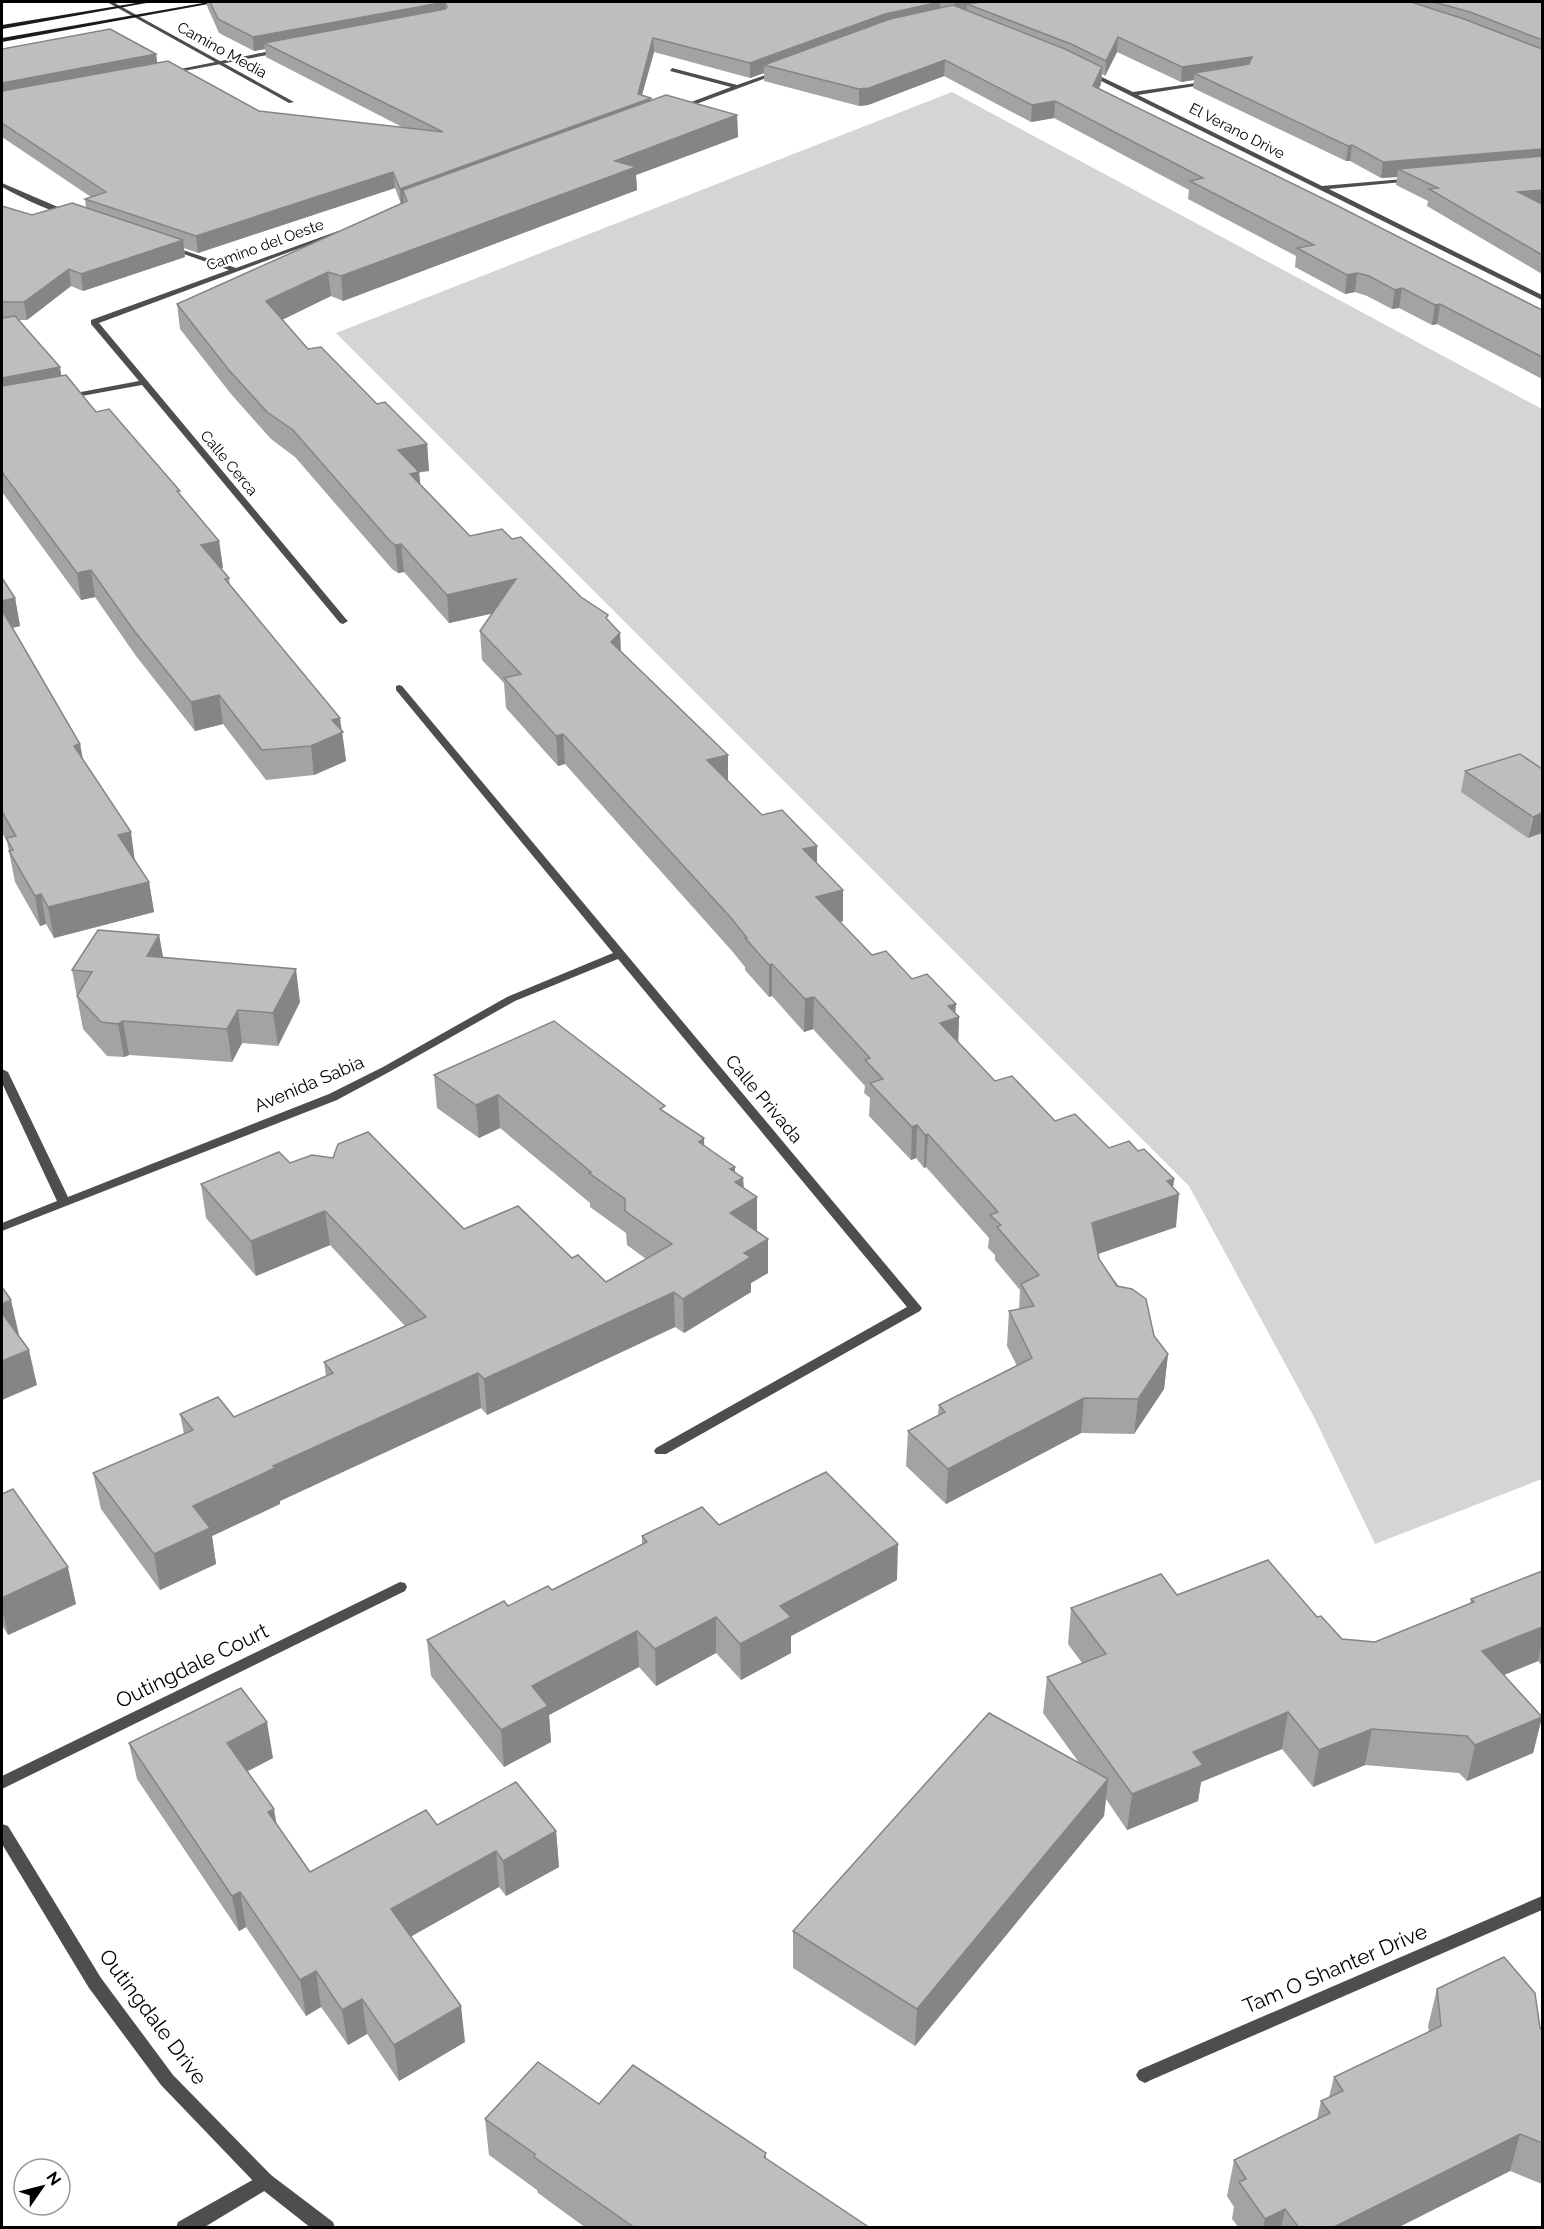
<svg xmlns="http://www.w3.org/2000/svg" width="1544" height="2229" font-family="Raleway,sans-serif">
<rect width="100%" height="100%" fill="#fff"/>
<!-- green -->
<polygon fill="#d5d5d5" points="952,92 1542,409 1542,1479 1375,1544 1314,1417 1189,1186 336,333"/>
<g fill="none" stroke-linecap="round" stroke-linejoin="round">
<!-- minor -->
<g fill="#4e4e4e" fill-rule="evenodd">
<polygon points="281,49 283,52 168,74 165,72"/>
<polygon points="672,68 737,85 777,71 782,72 680,110 678,107 731,87 670,71"/>
<polygon points="1087,70 1133,92 1210,81 1208,84 1138,95 1322,186 1415,178 1416,179 1413,181 1329,189 1542,295 1542,300 1085,73"/>
<path d="M2,183L72,213L73,214C62,219 15,194 2,187Z"/>
<polygon points="338,231 343,232 99,323 346,619 348,621 343,624 340,623 142,385 65,399 61,397 65,395 139,381 91,324 91,320 229,270 167,248 167,246 171,246 236,268"/>
<polygon points="399,685 402,686 922,1308 920,1311 666,1454 656,1454 654,1451 656,1448 907,1307 618,959 515,1001 391,1071 337,1100 2,1231 2,1223 57,1201 2,1083 2,1069 8,1072 68,1197 329,1094 383,1067 507,997 613,953 396,690 396,686"/>
<polygon points="400,1582 405,1583 407,1587 405,1591 2,1789 2,1776"/>
<polygon points="2,1824 8,1826 101,1978 173,2075 271,2175 333,2222 335,2228 311,2228 259,2187 161,2085 89,1988 2,1844"/>
<polygon points="1542,1896 1542,1910 1151,2080 1145,2083 1139,2080 1136,2075 1139,2070"/>
</g>
<!-- tertiary -->
<g fill="#4e4e4e" fill-rule="evenodd">
<polygon points="107,2 113,2 294,102 289,103"/>
<polygon points="265,2173 271,2175 274,2181 271,2187 203,2228 176,2228 178,2222"/>
</g>
<!-- secondary -->
<g fill="#1b1b1b" fill-rule="evenodd">
<polygon points="142,2 152,2 2,29 2,25"/>
<polygon points="209,2 219,2 2,42 2,38"/>
</g>
</g>
<!-- wall -->
<g fill="#a3a3a3">
<polygon points="207,2 1542,2 1542,274 1427,206 1428,201 1396,185 1397,177 1381,178 1350,161 1346,161 1193,88 1194,80 1181,82 1117,52 1105,76 1102,74 1101,84 1099,88 1542,310 1542,379 1437,324 1432,325 1399,308 1392,309 1367,296 1355,292 1345,294 1295,267 1296,256 1188,199 1189,190 1054,118 1031,122 944,76 868,105 859,106 764,81 764,73 750,78 654,52 642,95 651,101 737,115 738,137 636,175 637,190 343,301 331,296 282,320 308,349 427,444 429,471 419,472 420,484 470,536 512,539 608,621 620,633 621,652 728,755 728,781 762,815 817,863 843,921 840,922 872,955 912,979 959,1017 958,1042 995,1081 1055,1121 1109,1148 1138,1151 1174,1179 1173,1187 1176,1227 1098,1254 1099,1259 1168,1354 1164,1389 1134,1434 1081,1433 946,1504 906,1466 908,1431 938,1415 939,1405 1017,1366 1007,1346 1009,1311 1019,1309 1020,1290 995,1260 995,1255 988,1248 989,1238 926,1167 924,1168 916,1158 911,1160 869,1116 870,1098 864,1093 865,1086 813,1029 804,1032 772,996 769,997 745,970 745,967 732,951 565,764 558,766 506,708 504,683 482,660 480,631 492,613 449,623 404,572 398,573 392,569 295,457 271,439 231,394 180,329 177,304 401,204 395,188 198,253 184,248 185,257 83,291 71,286 27,320 19,320 61,376 181,496 219,541 223,568 221,568 229,578 230,585 342,731 346,761 314,775 266,780 223,724 195,731 136,656 95,597 81,600 2,492 2,206 32,215 86,207 85,199 91,197 2,137 2,49 156,54 157,62 259,111 404,128 266,57 265,49 254,51 219,33 207,6"/>
<polygon points="2,578 15,598 20,626 12,628 80,744 83,759 135,861 149,882 154,912 54,938 46,924 40,926 15,882 7,841 2,833"/>
<polygon points="1542,769 1528,838 1461,792 1465,771"/>
<polygon points="159,935 163,957 300,1002 278,1046 242,1043 232,1062 129,1055 124,1057 107,1056 83,1029 72,970"/>
<polygon points="434,1075 665,1112 735,1173 743,1178 744,1188 757,1197 757,1232 768,1239 768,1273 751,1283 751,1292 684,1333 675,1327 487,1415 481,1408 280,1501 280,1504 212,1536 216,1564 160,1590 101,1509 93,1473 184,1434 180,1414 234,1417 326,1376 324,1362 405,1326 330,1245 256,1276 206,1218 201,1184 290,1163 464,1229 572,1258 606,1282 646,1259 627,1245 626,1233 590,1207 590,1203 500,1128 479,1138 437,1108"/>
<polygon points="2,1494 76,1604 8,1635 2,1625"/>
<polygon points="719,1525 897,1580 791,1636 791,1653 741,1680 716,1653 656,1686 639,1667 549,1715 551,1742 504,1767 431,1676 427,1640 508,1606 552,1590 642,1545 642,1536"/>
<polygon points="1542,1571 1542,1666 1538,1661 1504,1675 1542,1717 1533,1753 1467,1781 1459,1773 1365,1765 1313,1787 1282,1749 1201,1782 1198,1801 1127,1830 1106,1799 1104,1816 915,2046 793,1968 793,1931 1080,1764 1043,1713 1047,1677 1082,1663 1068,1644 1071,1608 1177,1595 1317,1617 1342,1639 1375,1642 1470,1603 1471,1599"/>
<polygon points="129,1743 273,1758 248,1771 277,1825 310,1872 437,1825 556,1831 559,1867 506,1896 499,1887 411,1936 465,2042 399,2081 367,2034 348,2045 321,2007 306,2016 246,1927 239,1931 137,1779"/>
<polygon points="1437,1989 1542,2029 1542,2184 1510,2171 1397,2228 1239,2228 1232,2219 1234,2207 1227,2196 1234,2160 1317,2119 1321,2101 1329,2097 1334,2077 1429,2032 1428,2026"/>
<polygon points="599,2104 766,2153 766,2159 870,2228 586,2228 538,2193 537,2190 489,2155 485,2119"/>
</g>
<!-- shaded-wall -->
<g fill="#858585">
<polygon points="445,2 446,17 264,43 265,49 254,51 253,37"/>
<polygon points="940,2 940,16 764,65 764,73 750,78 750,63 885,14"/>
<polygon points="955,2 1018,2 967,4 967,11 954,14"/>
<polygon points="1118,37 1117,52 1105,76 1106,61"/>
<polygon points="653,38 654,52 640,102 651,98 652,113 403,190 404,204 401,205 400,189 638,94"/>
<polygon points="156,54 158,69 2,99 2,83"/>
<polygon points="1252,57 1250,72 1194,73 1194,80 1181,82 1182,67"/>
<polygon points="945,60 944,76 868,105 859,106 859,89"/>
<polygon points="1102,67 1101,84 1092,103 1093,86"/>
<polygon points="1055,101 1054,118 1031,122 1032,105"/>
<polygon points="737,115 738,137 636,175 637,190 343,301 341,276 615,161"/>
<polygon points="1352,145 1350,161 1346,161 1348,146"/>
<polygon points="1542,149 1542,164 1398,169 1397,177 1381,178 1383,162"/>
<polygon points="393,172 395,188 198,253 196,236"/>
<polygon points="1542,190 1542,207 1518,192"/>
<polygon points="183,240 185,257 83,291 81,274"/>
<polygon points="69,269 71,286 27,320 24,302"/>
<polygon points="328,272 331,296 269,326 266,301"/>
<polygon points="1357,273 1355,292 1345,294 1347,275"/>
<polygon points="1402,288 1399,308 1392,309 1395,290"/>
<polygon points="1440,304 1437,324 1432,325 1435,305"/>
<polygon points="60,367 64,392 2,404 2,378"/>
<polygon points="427,444 429,471 419,472 422,499 398,450"/>
<polygon points="219,541 223,568 205,572 201,545"/>
<polygon points="401,544 404,572 398,573 395,545"/>
<polygon points="91,570 95,597 81,600 77,573"/>
<polygon points="516,579 518,608 449,623 447,595"/>
<polygon points="15,598 20,626 2,630 2,601"/>
<polygon points="620,633 621,662 611,642"/>
<polygon points="219,695 223,724 195,731 191,702"/>
<polygon points="340,718 346,761 314,775 311,746 332,720"/>
<polygon points="563,734 565,764 558,766 556,736"/>
<polygon points="80,744 85,774 74,746"/>
<polygon points="728,755 728,785 707,760"/>
<polygon points="1542,813 1542,833 1528,838 1533,817"/>
<polygon points="131,832 135,862 118,835"/>
<polygon points="817,846 817,877 803,849"/>
<polygon points="149,882 154,912 54,938 48,907"/>
<polygon points="843,890 843,921 816,928 816,897"/>
<polygon points="41,894 46,924 40,926 35,896"/>
<polygon points="159,935 165,968 147,956"/>
<polygon points="772,964 772,996 769,997 769,965"/>
<polygon points="296,969 300,1002 278,1046 273,1013"/>
<polygon points="814,997 813,1029 804,1032 805,999"/>
<polygon points="956,1004 955,1018 959,1017 958,1049 940,1023 948,1006"/>
<polygon points="238,1010 242,1043 232,1062 227,1029"/>
<polygon points="123,1021 129,1055 124,1057 118,1024"/>
<polygon points="498,1095 500,1128 479,1138 476,1105"/>
<polygon points="917,1125 916,1158 911,1160 912,1127"/>
<polygon points="928,1134 926,1167 924,1168 925,1135"/>
<polygon points="704,1138 705,1172 699,1142"/>
<polygon points="735,1167 735,1182 743,1178 744,1205 757,1197 757,1232 731,1248 730,1169"/>
<polygon points="1174,1179 1172,1196 1179,1194 1176,1227 1089,1257 1092,1223 1167,1181"/>
<polygon points="325,1211 330,1245 256,1276 251,1241"/>
<polygon points="768,1239 768,1273 751,1283 751,1292 684,1333 683,1299 744,1253"/>
<polygon points="674,1292 675,1327 487,1415 484,1379"/>
<polygon points="11,1300 19,1335 4,1341 2,1329 2,1304"/>
<polygon points="29,1350 37,1385 2,1400 2,1361"/>
<polygon points="1168,1354 1164,1389 1134,1434 1138,1399"/>
<polygon points="478,1373 481,1408 280,1501 280,1504 212,1536 216,1564 160,1590 154,1554 193,1506 273,1466"/>
<polygon points="1084,1398 1081,1433 946,1504 948,1469"/>
<polygon points="898,1544 897,1580 791,1636 791,1653 741,1680 740,1644 780,1606"/>
<polygon points="68,1567 76,1604 8,1635 2,1608 2,1598"/>
<polygon points="716,1617 716,1653 656,1686 655,1649"/>
<polygon points="1542,1627 1542,1643 1538,1661 1474,1687 1482,1651"/>
<polygon points="637,1631 639,1667 549,1715 551,1742 504,1767 501,1730 532,1686"/>
<polygon points="1288,1712 1282,1749 1201,1782 1198,1801 1127,1830 1132,1794 1193,1752"/>
<polygon points="1542,1717 1533,1753 1467,1781 1475,1745"/>
<polygon points="267,1722 273,1758 234,1778 227,1743"/>
<polygon points="1372,1729 1365,1765 1313,1787 1319,1750"/>
<polygon points="1108,1779 1104,1816 915,2046 917,2009"/>
<polygon points="274,1809 280,1844 268,1812"/>
<polygon points="556,1831 559,1867 506,1896 503,1861"/>
<polygon points="496,1851 499,1887 396,1945 391,1909"/>
<polygon points="240,1892 246,1927 239,1931 232,1896"/>
<polygon points="316,1971 321,2007 306,2016 300,1980"/>
<polygon points="362,1999 367,2034 348,2045 342,2010"/>
<polygon points="461,2006 465,2042 399,2081 394,2045"/>
<polygon points="1520,2134 1510,2171 1397,2228 1332,2228"/>
<polygon points="1285,2209 1281,2228 1263,2228 1265,2219"/>
</g>
<!-- building -->
<g fill="#bebebe" stroke="#858585" stroke-width="1.5">
<polygon points="210,2 940,2 885,14 750,63 653,38 638,94 651,98 400,189 393,172 196,236 85,199 106,192 2,123 2,91 168,61 259,111 443,132 264,43 445,9 447,7 445,2 253,37 218,19"/>
<polygon points="981,2 1411,2 1464,19 1542,49 1542,149 1383,162 1352,145 1348,146 1194,73 1249,64 1252,57 1182,67 1118,37 1106,61 1071,44 967,4"/>
<polygon points="1434,2 1542,2 1542,40 1470,12"/>
<polygon points="953,5 1065,49 1102,67 1093,86 1336,205 1542,310 1542,357 1440,304 1435,305 1402,288 1395,290 1369,276 1357,273 1347,275 1297,248 1314,245 1190,181 1203,178 1055,101 1032,105 945,60 869,88 859,89 764,65 890,19"/>
<polygon points="110,29 156,54 2,83 2,49"/>
<polygon points="666,95 737,115 615,161 636,167 341,276 328,272 266,301 308,349 321,347 377,404 385,402 427,444 398,450 419,472 410,474 470,536 502,529 512,539 521,537 581,597 608,615 606,618 620,633 611,642 728,755 707,760 762,815 782,810 817,846 803,849 843,890 816,897 872,955 886,951 912,979 927,974 956,1004 948,1006 959,1017 940,1023 995,1081 1012,1076 1055,1121 1075,1114 1109,1148 1129,1141 1138,1151 1144,1149 1174,1179 1167,1181 1179,1194 1092,1223 1099,1259 1117,1286 1132,1289 1146,1299 1154,1336 1168,1354 1138,1399 1084,1398 948,1469 908,1431 945,1412 939,1405 1032,1358 1009,1311 1034,1306 1021,1284 1039,1275 997,1227 1001,1225 990,1215 998,1212 928,1134 925,1135 917,1125 912,1127 870,1083 883,1079 865,1060 870,1058 814,997 805,999 772,964 769,965 745,938 747,938 732,919 563,734 556,736 504,678 521,674 480,631 516,579 447,595 401,544 395,545 390,541 293,430 267,412 228,369 177,304 407,201 403,190"/>
<polygon points="1542,156 1542,190 1518,192 1542,204 1542,255 1429,189 1438,188 1398,169"/>
<polygon points="72,203 183,240 81,274 69,269 24,302 2,302 2,206 32,215"/>
<polygon points="15,316 60,367 2,378 2,318"/>
<polygon points="66,375 96,412 109,409 180,491 177,491 219,541 201,545 229,578 225,579 340,718 332,720 343,732 311,746 262,750 219,695 191,702 132,628 91,570 77,573 2,472 2,386"/>
<polygon points="2,578 15,598 2,601"/>
<polygon points="2,610 80,744 74,746 131,832 118,835 149,882 48,907 41,894 35,896 9,851 13,850 6,838 16,836 2,812"/>
<polygon points="1520,754 1542,769 1542,813 1533,817 1465,771"/>
<polygon points="98,930 159,935 147,956 296,969 273,1013 238,1010 227,1029 123,1021 118,1024 101,1022 77,996 92,972 72,970"/>
<polygon points="554,1021 665,1106 660,1109 704,1138 699,1142 735,1167 730,1169 743,1178 735,1182 757,1197 730,1213 768,1239 744,1253 751,1257 683,1299 674,1292 484,1379 478,1373 273,1466 275,1468 193,1506 210,1528 154,1554 93,1473 193,1430 180,1414 218,1397 234,1417 333,1373 324,1362 426,1317 325,1211 251,1241 201,1184 279,1152 290,1163 312,1155 333,1158 338,1144 368,1132 464,1229 518,1206 572,1258 578,1255 606,1282 672,1244 625,1211 625,1199 589,1173 591,1172 498,1095 476,1105 434,1075"/>
<polygon points="2,1287 11,1300 2,1304"/>
<polygon points="2,1313 29,1350 2,1361"/>
<polygon points="826,1472 898,1544 780,1606 791,1617 740,1644 716,1617 655,1649 637,1631 532,1686 548,1706 501,1730 427,1640 504,1601 508,1606 548,1586 552,1590 647,1542 642,1536 702,1507 719,1525"/>
<polygon points="13,1489 68,1567 2,1598 2,1494"/>
<polygon points="1268,1560 1317,1617 1321,1616 1342,1639 1375,1642 1474,1602 1471,1599 1542,1571 1542,1627 1482,1651 1542,1717 1475,1745 1467,1736 1372,1729 1319,1750 1288,1712 1193,1752 1203,1765 1132,1794 1047,1677 1106,1654 1071,1608 1161,1574 1177,1595"/>
<polygon points="241,1688 267,1722 227,1743 274,1809 268,1812 310,1872 426,1810 437,1825 516,1782 556,1831 503,1861 496,1851 391,1909 461,2006 394,2045 362,1999 342,2010 316,1971 300,1980 240,1892 232,1896 129,1743"/>
<polygon points="989,1713 1108,1779 917,2009 793,1931"/>
<polygon points="1504,1957 1535,1993 1540,2028 1542,2029 1542,2143 1520,2134 1332,2228 1299,2228 1285,2209 1265,2219 1239,2182 1246,2179 1234,2160 1330,2113 1321,2101 1343,2091 1334,2077 1441,2026 1437,1989"/>
<polygon points="538,2062 599,2104 633,2065 766,2153 764,2157 870,2228 635,2228 534,2157 535,2154 485,2119"/>
</g>
<g text-anchor="middle" stroke-width="4.5" stroke-linejoin="round" paint-order="stroke">
<!-- far-street labels -->
<g font-size="15" fill="#000" stroke="#fff">
<text transform="translate(222 50) rotate(29)" y="5">Camino Media</text>
<text transform="translate(1237 131) rotate(27)" y="5">El Verano Drive</text>
<text transform="translate(265 245) rotate(-20)" y="5">Camino del Oeste</text>
<text transform="translate(229 463) rotate(50)" y="5">Calle Cerca</text>
</g>
<!-- street labels -->
<g font-size="18" fill="#000" stroke="#fff">
<text transform="translate(309 1084) rotate(-23)" y="6">Avenida Sabia</text>
<text transform="translate(764 1099) rotate(50)" y="6">Calle Privada</text>
</g>
<!-- near-street labels -->
<g font-size="21" fill="#000" stroke="#fff">
<text transform="translate(192 1666) rotate(-26)" y="7">Outingdale Court</text>
<text transform="translate(1335 1969) rotate(-23)" y="7">Tam O Shanter Drive</text>
<text transform="translate(153 2017) rotate(53)" y="7">Outingdale Drive</text>
</g>
</g>
<!-- border -->
<rect width="1544" height="2229" fill="none" stroke="#000000" stroke-width="6"/>
<!-- north arrow -->
<g transform="translate(42 2187) rotate(55)"><circle r="28" fill="#ffffff" stroke="#999999" stroke-width="1.5"/>
<path d="M0-4.5L10 22L0 15L-10 22Z" fill="#000000"/>
<text y="-9" font-size="16" font-weight="bold" text-anchor="middle" fill="#000000">N</text>
</g>
</svg>
